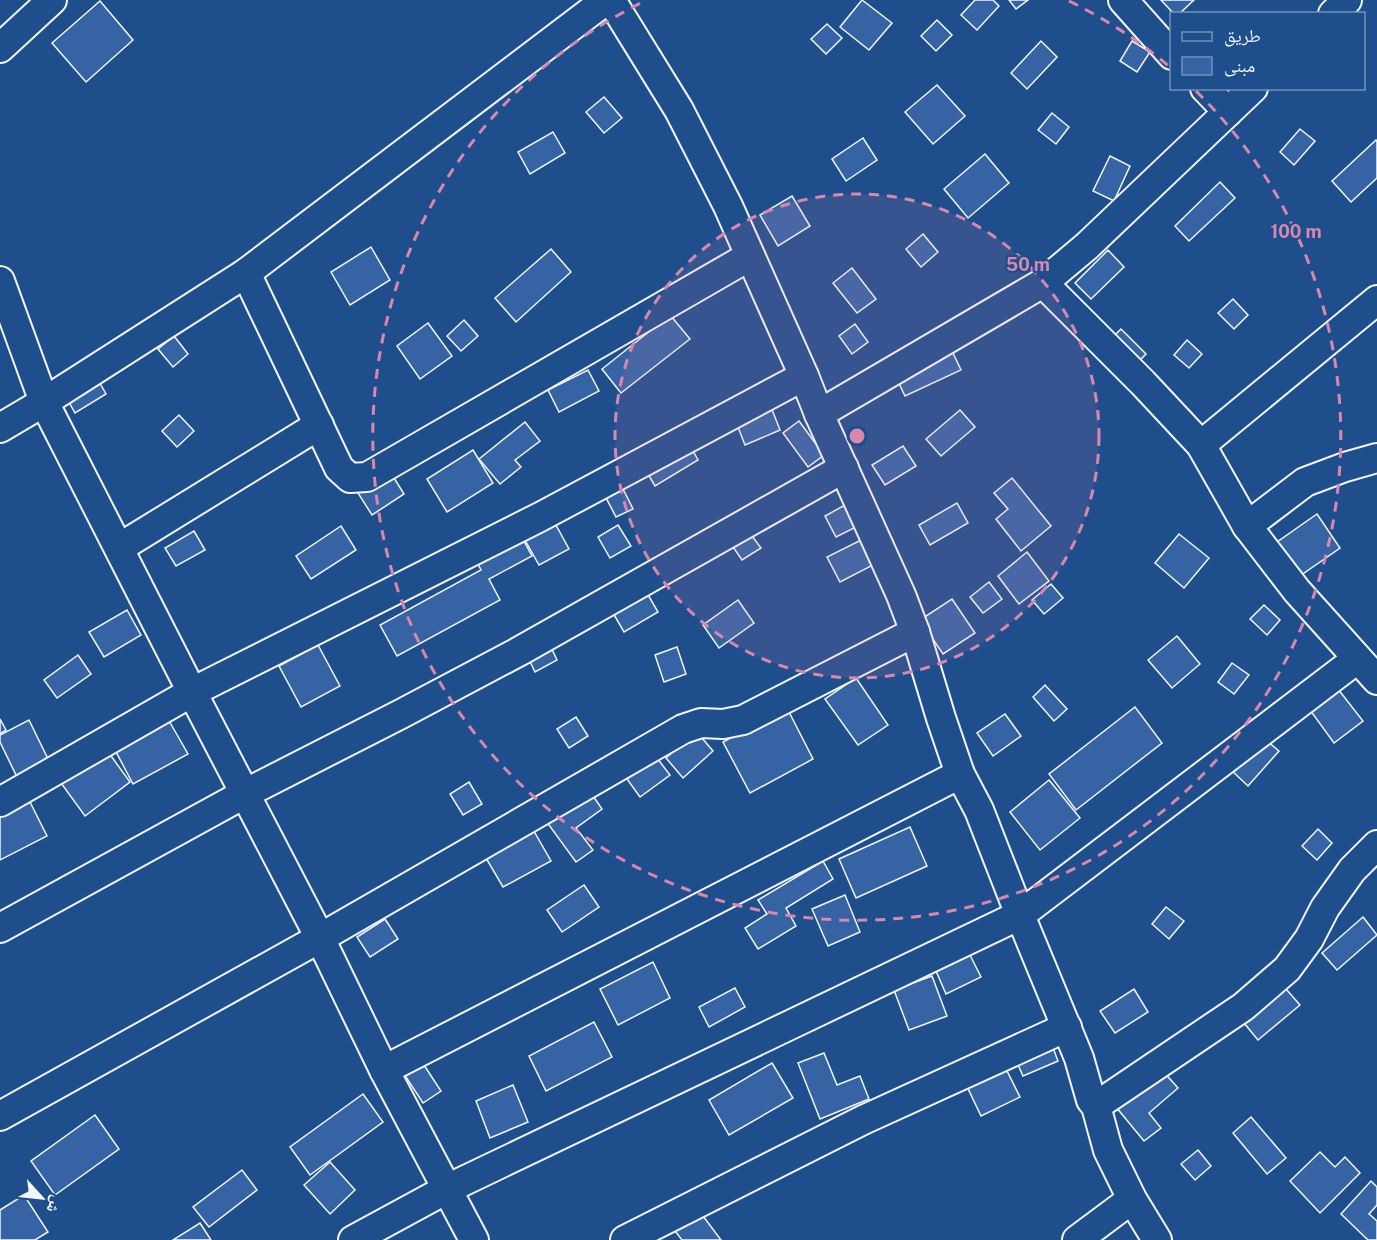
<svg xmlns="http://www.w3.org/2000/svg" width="1377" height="1240" font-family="'Public Sans','Noto Naskh Arabic',sans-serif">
<rect width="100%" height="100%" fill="#1f4e8c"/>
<!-- building -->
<g fill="#3563a3" stroke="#f2f6ff" stroke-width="1.5">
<polygon points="862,0 892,23 869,50 840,27"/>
<polygon points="975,0 993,0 999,6 977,30 961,15"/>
<polygon points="1009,0 1028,0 1016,9"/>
<polygon points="1161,0 1194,0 1179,14 1174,14"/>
<polygon points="100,1 133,40 86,82 52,43"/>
<polygon points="937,20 952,35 936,51 921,36"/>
<polygon points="827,24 842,38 826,54 811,39"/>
<polygon points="1041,41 1057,57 1027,89 1011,73"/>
<polygon points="1132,41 1150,52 1137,72 1120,61"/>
<polygon points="937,85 965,116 933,144 905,112"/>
<polygon points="604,97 622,118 604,133 586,112"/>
<polygon points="1052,113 1069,127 1056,144 1038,130"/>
<polygon points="1300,129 1315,141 1294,165 1280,152"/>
<polygon points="553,132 565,153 530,174 518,152"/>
<polygon points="863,138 877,160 846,181 832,159"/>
<polygon points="1376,140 1377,142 1377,178 1351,202 1332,181"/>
<polygon points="985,154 1009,183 968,218 944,189"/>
<polygon points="1110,156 1130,166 1114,201 1093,191"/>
<polygon points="1220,182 1235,198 1189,241 1175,226"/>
<polygon points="792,196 810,226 778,246 760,215"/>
<polygon points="923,234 938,252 921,267 906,249"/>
<polygon points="371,247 390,280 350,305 331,272"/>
<polygon points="551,249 571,272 516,322 495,298"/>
<polygon points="1108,250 1124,267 1091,299 1075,283"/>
<polygon points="852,268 876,299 857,313 833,283"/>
<polygon points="1233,299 1248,315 1234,329 1218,313"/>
<polygon points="670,315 690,339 621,393 602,369"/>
<polygon points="464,320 478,336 461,351 447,336"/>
<polygon points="428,323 452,356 420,379 397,346"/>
<polygon points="855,324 868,342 852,354 839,336"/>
<polygon points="1121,329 1146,354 1134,366 1109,341"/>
<polygon points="174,336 188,354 173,367 158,349"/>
<polygon points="1187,340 1202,354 1189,368 1174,355"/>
<polygon points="952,351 961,370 905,396 896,377"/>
<polygon points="588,370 599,391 559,412 548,390"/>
<polygon points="96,376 106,394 75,413 65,395"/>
<polygon points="771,407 780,430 745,445 736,422"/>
<polygon points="960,410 975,427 941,456 926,439"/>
<polygon points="179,415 194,431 177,447 162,431"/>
<polygon points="799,421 824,455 808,467 783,433"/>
<polygon points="525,422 540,441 515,460 521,467 500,484 479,459"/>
<polygon points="688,442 698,460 655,486 645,469"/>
<polygon points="903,446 916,466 885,485 872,465"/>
<polygon points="473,450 493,483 447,512 427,479"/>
<polygon points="391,473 404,494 372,515 358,493"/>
<polygon points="1012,478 1051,526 1021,551 996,519 1008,509 994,493"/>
<polygon points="619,481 633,509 616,517 602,490"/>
<polygon points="957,503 968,523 930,545 919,525"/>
<polygon points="845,505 856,527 836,537 825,516"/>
<polygon points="1317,514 1340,548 1294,580 1270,547"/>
<polygon points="551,516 569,549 539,565 521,533"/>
<polygon points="618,525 631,546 610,558 598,537"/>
<polygon points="341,526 356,550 311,579 296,556"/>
<polygon points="194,531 205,550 176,566 165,548"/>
<polygon points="749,532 761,548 742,560 731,544"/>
<polygon points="520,534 532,556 489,579 500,600 397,656 380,625 481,570 475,558"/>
<polygon points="1179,534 1209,558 1184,588 1155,563"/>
<polygon points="861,540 873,565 840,582 827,557"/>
<polygon points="1027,552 1049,581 1019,604 998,576"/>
<polygon points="989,582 1002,599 983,613 970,597"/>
<polygon points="1051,584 1063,598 1044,614 1032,600"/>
<polygon points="647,593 658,612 624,632 613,613"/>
<polygon points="952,599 975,633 943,654 920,620"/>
<polygon points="738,600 754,623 719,648 703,625"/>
<polygon points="1264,605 1280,620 1267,635 1250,619"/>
<polygon points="127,610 141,635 104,657 89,632"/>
<polygon points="1177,636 1200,664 1172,688 1148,660"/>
<polygon points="548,641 557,660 535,672 526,653"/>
<polygon points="318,645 340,686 301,707 279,666"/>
<polygon points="677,647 686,674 664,682 655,655"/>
<polygon points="78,655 91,674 57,698 44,680"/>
<polygon points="1232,663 1249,675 1234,694 1218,682"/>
<polygon points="856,678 888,725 858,745 825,699"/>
<polygon points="1045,685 1067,709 1054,721 1033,697"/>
<polygon points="1338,689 1363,721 1334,743 1310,710"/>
<polygon points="1135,707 1162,743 1076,810 1049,774"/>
<polygon points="787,708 813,759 750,793 723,742"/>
<polygon points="1005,714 1021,736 993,756 977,733"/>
<polygon points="576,717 588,736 569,748 557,729"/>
<polygon points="0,719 6,730 0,734"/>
<polygon points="168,719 188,754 133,784 114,748"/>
<polygon points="29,720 49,761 17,777 0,742 0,735"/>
<polygon points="696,731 713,751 683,778 666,758"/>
<polygon points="1260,735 1279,751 1248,786 1230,769"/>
<polygon points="106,749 130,782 85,816 61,783"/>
<polygon points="657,758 670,775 640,797 627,779"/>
<polygon points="1049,780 1080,818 1040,850 1010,812"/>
<polygon points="469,782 482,804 463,815 450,794"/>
<polygon points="589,790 602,809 576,828 593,850 576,862 546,821"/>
<polygon points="30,802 47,836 0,860 0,817"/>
<polygon points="531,826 551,861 503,887 483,853"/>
<polygon points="910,827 927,866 856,898 839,859"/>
<polygon points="1318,829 1332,843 1317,860 1302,846"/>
<polygon points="823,861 833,879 786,908 796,926 758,949 745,928 767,914 758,900"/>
<polygon points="584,885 599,907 562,932 547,910"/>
<polygon points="845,895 860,932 828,946 812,909"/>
<polygon points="1166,907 1184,921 1169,939 1152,924"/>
<polygon points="1363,917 1377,935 1337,970 1322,953"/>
<polygon points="385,919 398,939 370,957 357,937"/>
<polygon points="970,955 981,977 946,994 936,971"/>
<polygon points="653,962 670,998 618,1025 600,989"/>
<polygon points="932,976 947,1016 909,1030 894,990"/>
<polygon points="735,988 745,1007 709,1027 699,1007"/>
<polygon points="1134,989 1148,1012 1115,1033 1100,1011"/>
<polygon points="1286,989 1300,1005 1258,1040 1244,1023"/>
<polygon points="594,1022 612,1057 546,1091 529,1056"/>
<polygon points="1050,1040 1058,1061 1023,1076 1014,1056"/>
<polygon points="824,1053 837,1085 860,1076 869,1099 820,1119 798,1063"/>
<polygon points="1001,1059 1020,1097 981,1116 963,1078"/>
<polygon points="422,1062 441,1091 423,1103 404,1074"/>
<polygon points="772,1063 793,1098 729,1135 709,1100"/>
<polygon points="1161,1069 1178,1088 1149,1113 1161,1128 1144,1141 1116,1107"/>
<polygon points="513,1085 528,1122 490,1138 476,1101"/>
<polygon points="363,1094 383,1122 310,1175 290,1147"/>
<polygon points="95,1115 119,1149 55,1195 31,1161"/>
<polygon points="1251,1117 1286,1158 1267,1174 1233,1133"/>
<polygon points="1198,1150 1211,1166 1195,1180 1181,1164"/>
<polygon points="1320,1152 1335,1167 1345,1157 1360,1173 1320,1213 1290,1181"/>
<polygon points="330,1162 355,1190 330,1214 304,1185"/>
<polygon points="242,1170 257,1190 209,1227 193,1207"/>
<polygon points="1371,1181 1377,1187 1377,1205 1369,1214 1377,1221 1377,1240 1368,1240 1341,1214"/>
<polygon points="24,1195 48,1232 35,1240 0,1240 0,1210"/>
<polygon points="700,1212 721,1240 682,1240 675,1231"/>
<polygon points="200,1223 211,1240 173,1240"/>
</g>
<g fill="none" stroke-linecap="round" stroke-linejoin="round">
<!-- street casing -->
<g stroke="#f2f6ff" stroke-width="32">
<g id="street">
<polyline points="611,0 679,110 728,206 804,376 819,414 901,595 915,632 941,718 960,774 979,810 1020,915 1079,1058 1091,1100 1096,1106 1108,1150 1132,1199 1157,1240"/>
<polyline points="1123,0 1172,55"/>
<polyline points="1333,14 1347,0"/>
<polyline points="0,48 52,0"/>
<polyline points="1205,88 1228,112"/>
<polyline points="246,273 339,468 350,478 367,477 750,256"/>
<polyline points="0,281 44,402 192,692 320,938 384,1070 474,1240"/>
<polyline points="1043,283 1143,383 1201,445 1247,526 1297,591 1377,680"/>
<polyline points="819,414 1043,283 1087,246 1253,88"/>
<polyline points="0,428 44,402 246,273 606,0"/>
<polyline points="1201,445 1377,300"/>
<polyline points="1247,526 1305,482 1345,467 1377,458"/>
<polyline points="119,548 319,425"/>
<polyline points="0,802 192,692 540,517 804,376"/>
<polyline points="0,928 246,793 401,714 518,652 844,468"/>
<polyline points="384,1070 960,774"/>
<polyline points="1096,1106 1243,1007 1287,969 1309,939 1325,908 1352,870 1377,845"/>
<polyline points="0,1116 320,938 683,729 701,723 723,724 743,720 915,632"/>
<polyline points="353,1240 447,1189 1020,915 1357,659"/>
<polyline points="625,1240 863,1120 1067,1027"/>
<polyline points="1077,1240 1132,1199"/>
</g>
</g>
<!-- street -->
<use href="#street" stroke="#1f4e8c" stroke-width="28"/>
</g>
<!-- distance rings -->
<circle cx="857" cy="436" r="242" fill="#da87ad" fill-opacity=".12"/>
<g fill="none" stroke="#da87ad" stroke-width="3" stroke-dasharray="10 8">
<circle cx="857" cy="436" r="242"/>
<path d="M1069 1A484 484 0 0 1 1171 68M1196 91A484 484 0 1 1 645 1"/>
</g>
<circle cx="857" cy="436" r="9" fill="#da87ad" stroke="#1f4e8c" stroke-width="3"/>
<g font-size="18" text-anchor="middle" font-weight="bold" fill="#da87ad" stroke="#1f4e8c" stroke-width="4.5" stroke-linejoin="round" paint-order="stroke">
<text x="1296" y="238">100 m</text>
<text x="1028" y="271">50 m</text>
</g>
<!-- legend -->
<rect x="1170" y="12" width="195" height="78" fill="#1f4e8c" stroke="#7391ba" stroke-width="1.5"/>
<rect x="1182" y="32" width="30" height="9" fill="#1f4e8c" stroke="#7391ba" stroke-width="1.5"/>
<text x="1224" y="42" font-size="18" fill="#f2f6ff">طريق</text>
<rect x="1182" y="57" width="30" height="18" fill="#3563a3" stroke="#7391ba" stroke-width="1.5"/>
<text x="1224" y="72" font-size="18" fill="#f2f6ff">مبنى</text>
<!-- north arrow -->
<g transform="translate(42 1198) rotate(117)" stroke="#1f4e8c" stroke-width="4.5" paint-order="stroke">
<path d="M0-4.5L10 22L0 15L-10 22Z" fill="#f2f6ff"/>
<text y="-9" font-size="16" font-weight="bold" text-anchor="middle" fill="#f2f6ff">ش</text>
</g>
</svg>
